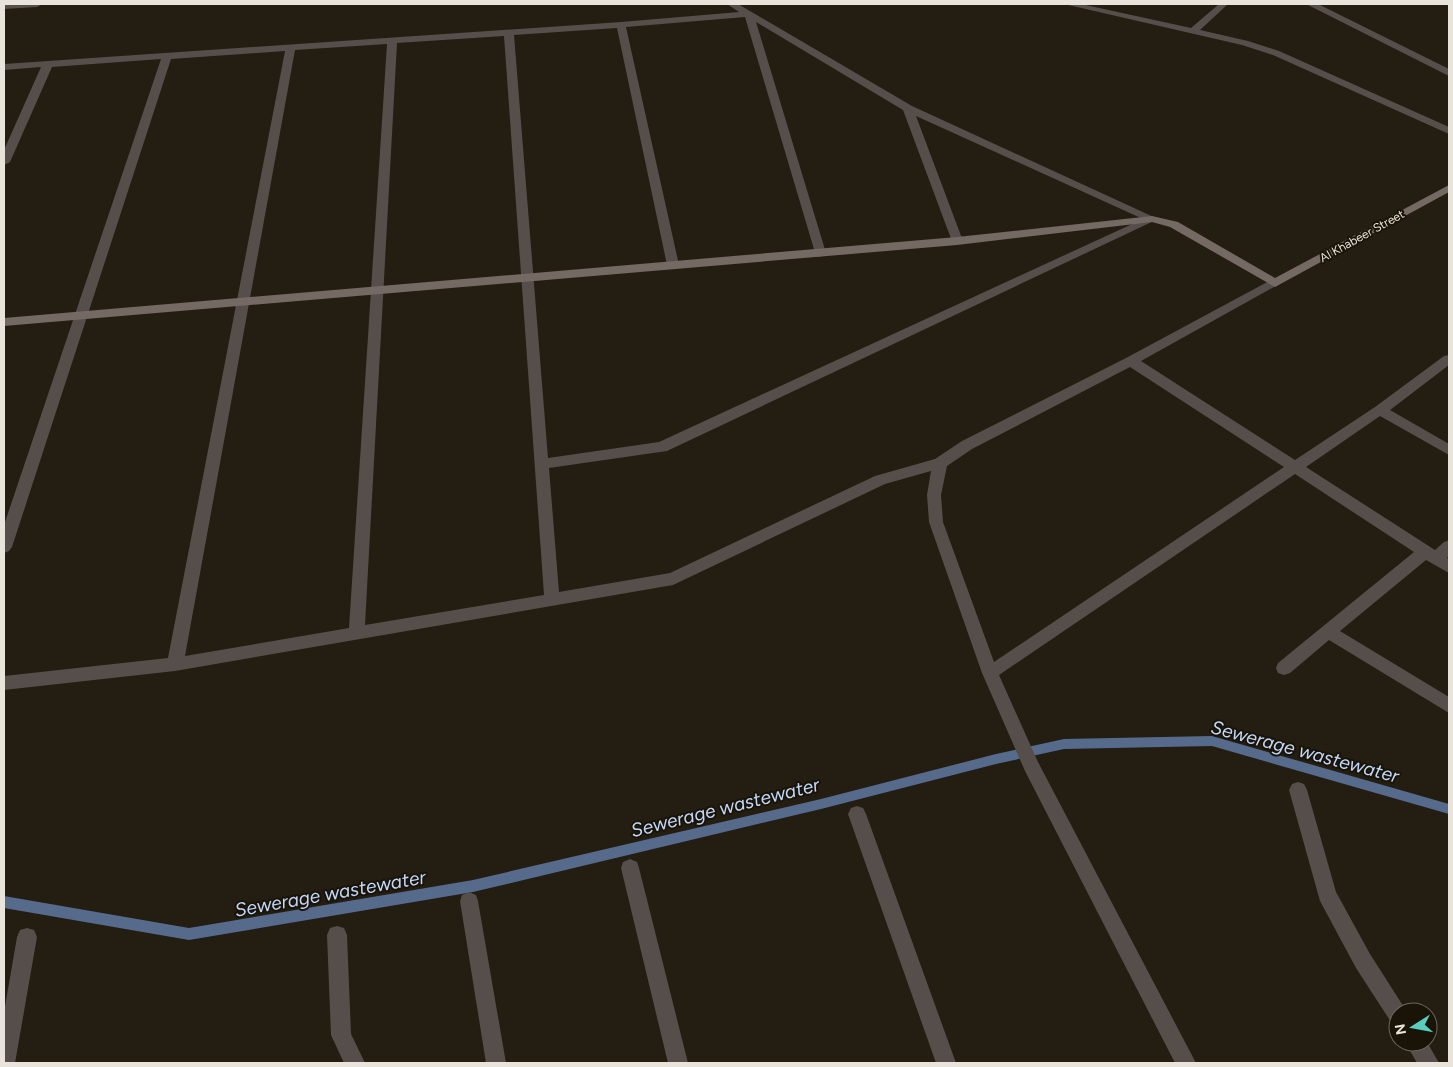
<svg xmlns="http://www.w3.org/2000/svg" width="1453" height="1067" font-family="Figtree,sans-serif">
<rect width="100%" height="100%" fill="#241d11"/>
<g fill="none" stroke-linecap="round" stroke-linejoin="round">
<!-- stream -->
<polygon fill="#566b8b" fill-rule="evenodd" points="1212,736 1449,804 1449,814 1212,746 1064,749 996,764 821,809 473,892 189,940 4,908 4,896 189,928 473,880 821,799 996,754 1064,739"/>
<!-- street -->
<g fill="#554e4b" fill-rule="evenodd">
<polygon points="4,4 42,4 37,7 4,9"/>
<path d="M727,4H738L912,106L1158,219L667,451L549,468L559,592L670,573L875,476L935,459L962,441L1126,358L1271,280H1279L1281,283L1141,361L1295,460L1375,407L1444,356L1449,355V365L1390,410L1449,444V455L1380,416L1306,467L1435,550L1444,542L1449,540V555L1447,558L1449,559V573L1426,560L1340,631L1449,697V713L1329,640L1290,673L1284,675L1278,673L1276,668L1278,663L1414,552L1295,474L999,675L1038,762L1196,1063H1175L1025,771L982,673L929,522L927,495L931,471L885,484L673,585L175,671L4,690V676L168,658L285,51L171,59L12,547L9,551L4,553V525L161,59L52,67L10,162L4,165V150L41,67L4,70V64L621,22L739,12ZM745,17L816,256L820,257L826,253L756,22L903,110L953,244H961L963,241L916,116L1143,219L659,442L548,458L514,35L617,28L667,265L673,269L679,265L626,27ZM504,36L544,595L365,625L397,43ZM387,44L349,628L185,656L295,50ZM1130,367L1284,467L994,662L943,522L941,495L947,466L972,449Z"/>
<polygon points="1064,4 1081,4 1191,28 1219,4 1228,4 1200,30 1248,41 1279,51 1449,127 1449,134 1273,55 1242,45"/>
<polygon points="1306,4 1318,4 1449,69 1449,76"/>
<polygon points="1298,782 1304,784 1307,790 1336,892 1370,954 1407,1012 1398,1012 1398,1025 1391,1022 1356,968 1320,901 1289,790 1292,784"/>
<polygon points="857,806 863,808 866,814 956,1063 936,1063 848,814 851,808"/>
<polygon points="630,859 637,862 639,868 688,1063 668,1063 621,868 623,862"/>
<polygon points="469,892 476,895 478,901 506,1063 486,1063 460,901 462,895"/>
<polygon points="337,926 344,928 347,935 351,1034 365,1063 344,1063 331,1035 327,935 330,928"/>
<polygon points="27,928 34,930 37,937 15,1063 4,1063 4,1012 17,937 20,930"/>
<polygon points="1405,1042 1427,1042 1439,1063 1417,1063"/>
</g>
<!-- secondary -->
<polygon fill="#746963" fill-rule="evenodd" points="1449,185 1449,192 1275,287 1170,227 1152,222 957,245 4,326 4,318 957,237 1152,216 1178,222 1275,278"/>
</g>
<g text-anchor="middle" stroke-width="4" stroke-linejoin="round" paint-order="stroke">
<!-- far-street labels -->
<g font-size="12" fill="#e8e3db" stroke="#1a1408">
<text transform="translate(1362 236) rotate(-29)" y="4">Al Khabeer Street</text>
</g>
<!-- near-water labels -->
<g font-size="19" font-style="italic" fill="#c2d8fa" stroke="#1a1408">
<text transform="translate(1305 751) rotate(15)" y="7">Sewerage wastewater</text>
<text transform="translate(725 807) rotate(-14)" y="7">Sewerage wastewater</text>
<text transform="translate(330 893) rotate(-10)" y="7">Sewerage wastewater</text>
</g>
</g>
<!-- border -->
<rect width="1453" height="1067" fill="none" stroke="#e8e3db" stroke-width="10"/>
<!-- north arrow -->
<g transform="translate(1413 1027) rotate(259)"><circle r="24" fill="#1a1408" stroke="#6c675c"/>
<path d="M0-4L9 19L0 12L-9 19Z" fill="#59cebe"/>
<text y="-8" font-size="14" font-weight="bold" text-anchor="middle" fill="#e8e3db">N</text>
</g>
</svg>
